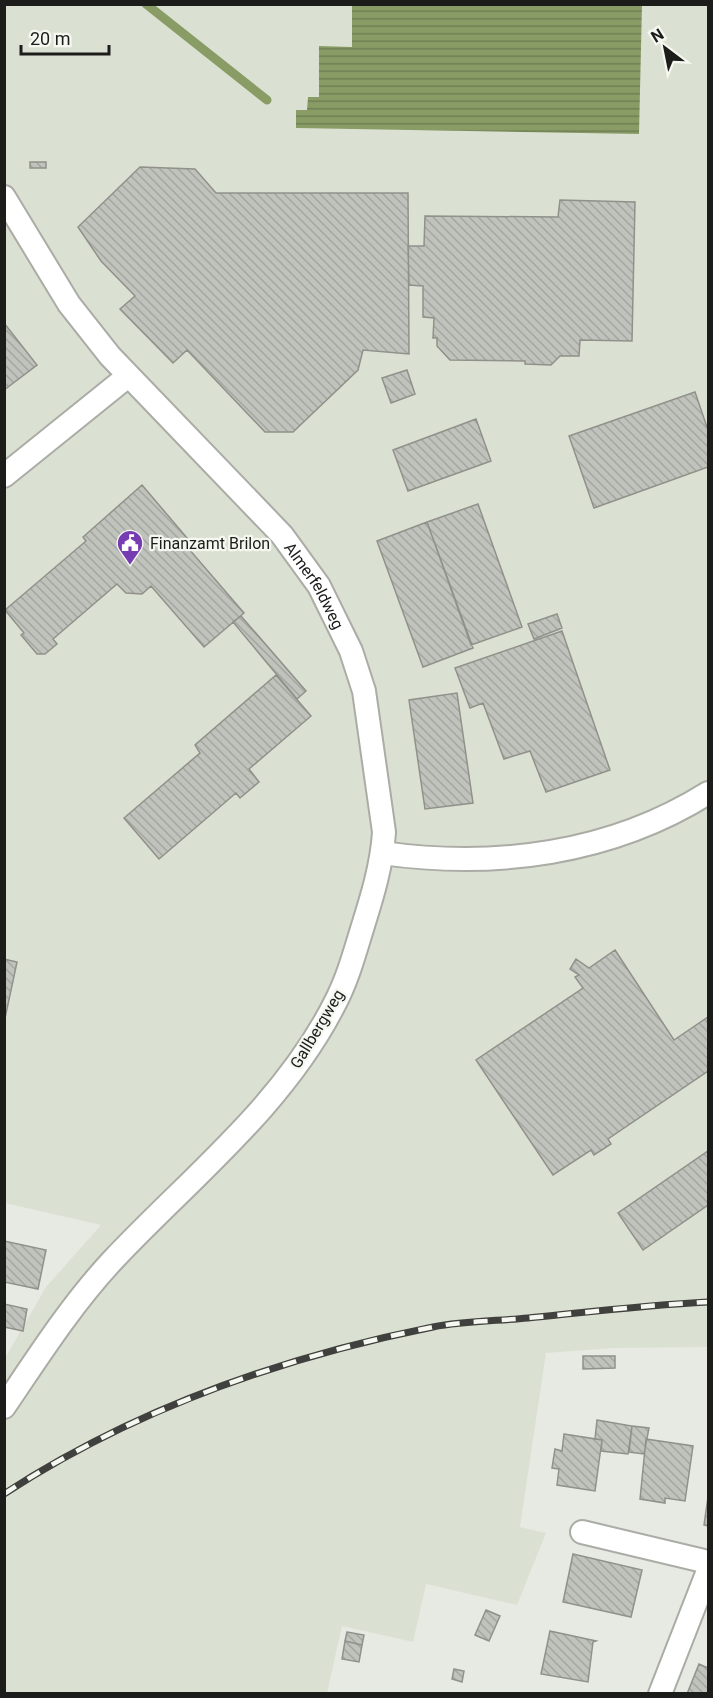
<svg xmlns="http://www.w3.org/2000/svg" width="713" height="1698" font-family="Roboto,sans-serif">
<defs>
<pattern id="water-rules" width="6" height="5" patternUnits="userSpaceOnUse" patternTransform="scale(1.5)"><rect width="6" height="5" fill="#899c66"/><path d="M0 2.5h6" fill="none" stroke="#6f7f53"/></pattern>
<pattern id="building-back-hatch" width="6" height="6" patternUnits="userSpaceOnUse" patternTransform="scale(1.5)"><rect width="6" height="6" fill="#c0c3bc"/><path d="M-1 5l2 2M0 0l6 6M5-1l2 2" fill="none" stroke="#a4a7a1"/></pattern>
</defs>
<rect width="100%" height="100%" fill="#e7eae3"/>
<path fill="#dbe1d2" d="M5,5H708V1347L614,1348L546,1353L520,1527L546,1533L517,1605L426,1584L413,1642L342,1626L327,1693H5V1358L46,1287L101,1225L5,1203Z"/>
<path fill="url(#water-rules)" d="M352,5H642L639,134L296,128V110H307L308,97H319V46L352,47Z"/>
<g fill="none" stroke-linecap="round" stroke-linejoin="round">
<path stroke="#899c66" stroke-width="9" d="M146,4L267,100"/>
</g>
<path fill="url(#building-back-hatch)" stroke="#8f918a" stroke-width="1.5" d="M30,162H46V168H30Z
M140,167L195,169L216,193H408L409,354L363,350L358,370L293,432H265L187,350L173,363L120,309L135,296L101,261L78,227Z
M560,200L635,202L632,341L580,340L579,356H560L551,365L525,364V361L450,360L437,346V338H433L434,318L423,317V286L409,285L408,246H424L425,216L558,217Z
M4,323L37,365L4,390Z
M407,370L415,394L391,403L382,378Z
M695,392L708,430V467L594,508L569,436Z
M476,419L491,461L408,491L393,450Z
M142,485L193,545L188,548L244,613L204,647L151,586L142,594L126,593L117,584L53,639L57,644L45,654H37L21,635L24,633L5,610L86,541L83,537Z
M478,504L522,627L471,645L427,522Z
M427,522L473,648L423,667L377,541Z
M557,614L562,628L534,639L528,624Z
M241,616L306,691L297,699L233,622Z
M562,631L610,770L546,792L530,751L504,759L483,703L470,708L455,668Z
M276,675L311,716L249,769L259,782L240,798L236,793L159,859L124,818L200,753L195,745Z
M457,693L473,803L425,809L409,700Z
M615,950L674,1040L708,1017V1071L608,1139L611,1144L594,1155L591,1150L553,1175L476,1060L583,988L575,977L579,975L570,969L576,959L589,968Z
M4,959L17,962L4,1023Z
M708,1151V1205L643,1250L618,1213Z
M4,1241L46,1250L38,1289L4,1282Z
M4,1304L27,1309L23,1331L4,1327Z
M583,1356H615V1368L583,1369Z
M597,1420L632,1426L628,1454L601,1451L602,1440L595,1439Z
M632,1426L649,1428L644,1454L629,1452Z
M564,1434L602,1440L595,1491L557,1485L559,1469L552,1468L555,1449L562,1451Z
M646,1439L693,1446L685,1501L665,1498V1503L640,1499Z
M708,1497V1526L704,1525Z
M573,1554L642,1570L631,1617L563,1602Z
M486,1610L500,1616L489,1641L475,1635Z
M550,1631L596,1641L593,1642L588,1682L541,1674Z
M347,1632L364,1635L362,1645L345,1641Z
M345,1641L362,1645L359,1662L342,1659Z
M699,1664L708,1668V1694H687Z
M454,1669L464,1671L462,1682L452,1679Z"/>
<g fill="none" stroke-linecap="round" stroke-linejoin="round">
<g stroke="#aaaca5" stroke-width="26">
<g id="street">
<path id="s1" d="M4,197L69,304L110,356L282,535L319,586L351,651L364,691L384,832C382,865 372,897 362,929C354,955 347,981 334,1005C282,1107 189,1179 112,1261C71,1305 38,1357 4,1407"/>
<path d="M4,476L128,376"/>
<path d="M382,853C495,869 611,854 708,793"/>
<path d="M582,1532L708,1562"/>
<path d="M660,1694L708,1571"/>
</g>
</g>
<use href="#street" stroke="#fff" stroke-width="22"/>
<g stroke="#40413e" stroke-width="7">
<path id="rail" d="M4,1494C133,1410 283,1357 433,1327C464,1321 497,1321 528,1318C588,1312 648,1305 708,1302"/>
</g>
<use href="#rail" stroke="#f5f8f0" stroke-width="4.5" stroke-dasharray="14" stroke-linecap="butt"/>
</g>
<defs>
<g id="civic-pin" transform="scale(1.35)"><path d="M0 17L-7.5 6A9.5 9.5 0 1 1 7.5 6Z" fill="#783cb2" stroke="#f5f8f0"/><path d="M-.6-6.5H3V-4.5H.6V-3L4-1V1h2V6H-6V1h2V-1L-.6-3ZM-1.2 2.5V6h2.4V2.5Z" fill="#fff"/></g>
</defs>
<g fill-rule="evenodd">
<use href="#civic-pin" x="130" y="543"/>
</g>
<g text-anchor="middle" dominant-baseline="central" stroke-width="4.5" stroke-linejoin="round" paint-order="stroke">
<g font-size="16" fill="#1c1d1b" stroke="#f5f8f0" text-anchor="start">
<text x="150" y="543">Finanzamt Brilon</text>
</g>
<g font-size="16" fill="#1c1d1b" stroke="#f5f8f0">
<text stroke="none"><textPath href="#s1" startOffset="500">Almerfeldweg</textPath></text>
<text transform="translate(317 1029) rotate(-59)">Gallbergweg</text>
</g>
</g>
<rect width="713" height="1698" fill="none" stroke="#1c1d1b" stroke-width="12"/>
<g transform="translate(665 48) rotate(328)" stroke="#f5f8f0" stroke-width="4.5" paint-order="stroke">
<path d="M0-4.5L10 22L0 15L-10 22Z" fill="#1c1d1b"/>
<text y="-9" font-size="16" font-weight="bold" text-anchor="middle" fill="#1c1d1b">N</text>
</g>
<path d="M21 45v9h88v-9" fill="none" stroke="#1c1d1b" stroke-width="3"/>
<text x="30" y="45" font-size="18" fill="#1c1d1b" stroke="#f5f8f0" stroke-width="4.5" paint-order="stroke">20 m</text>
</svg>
